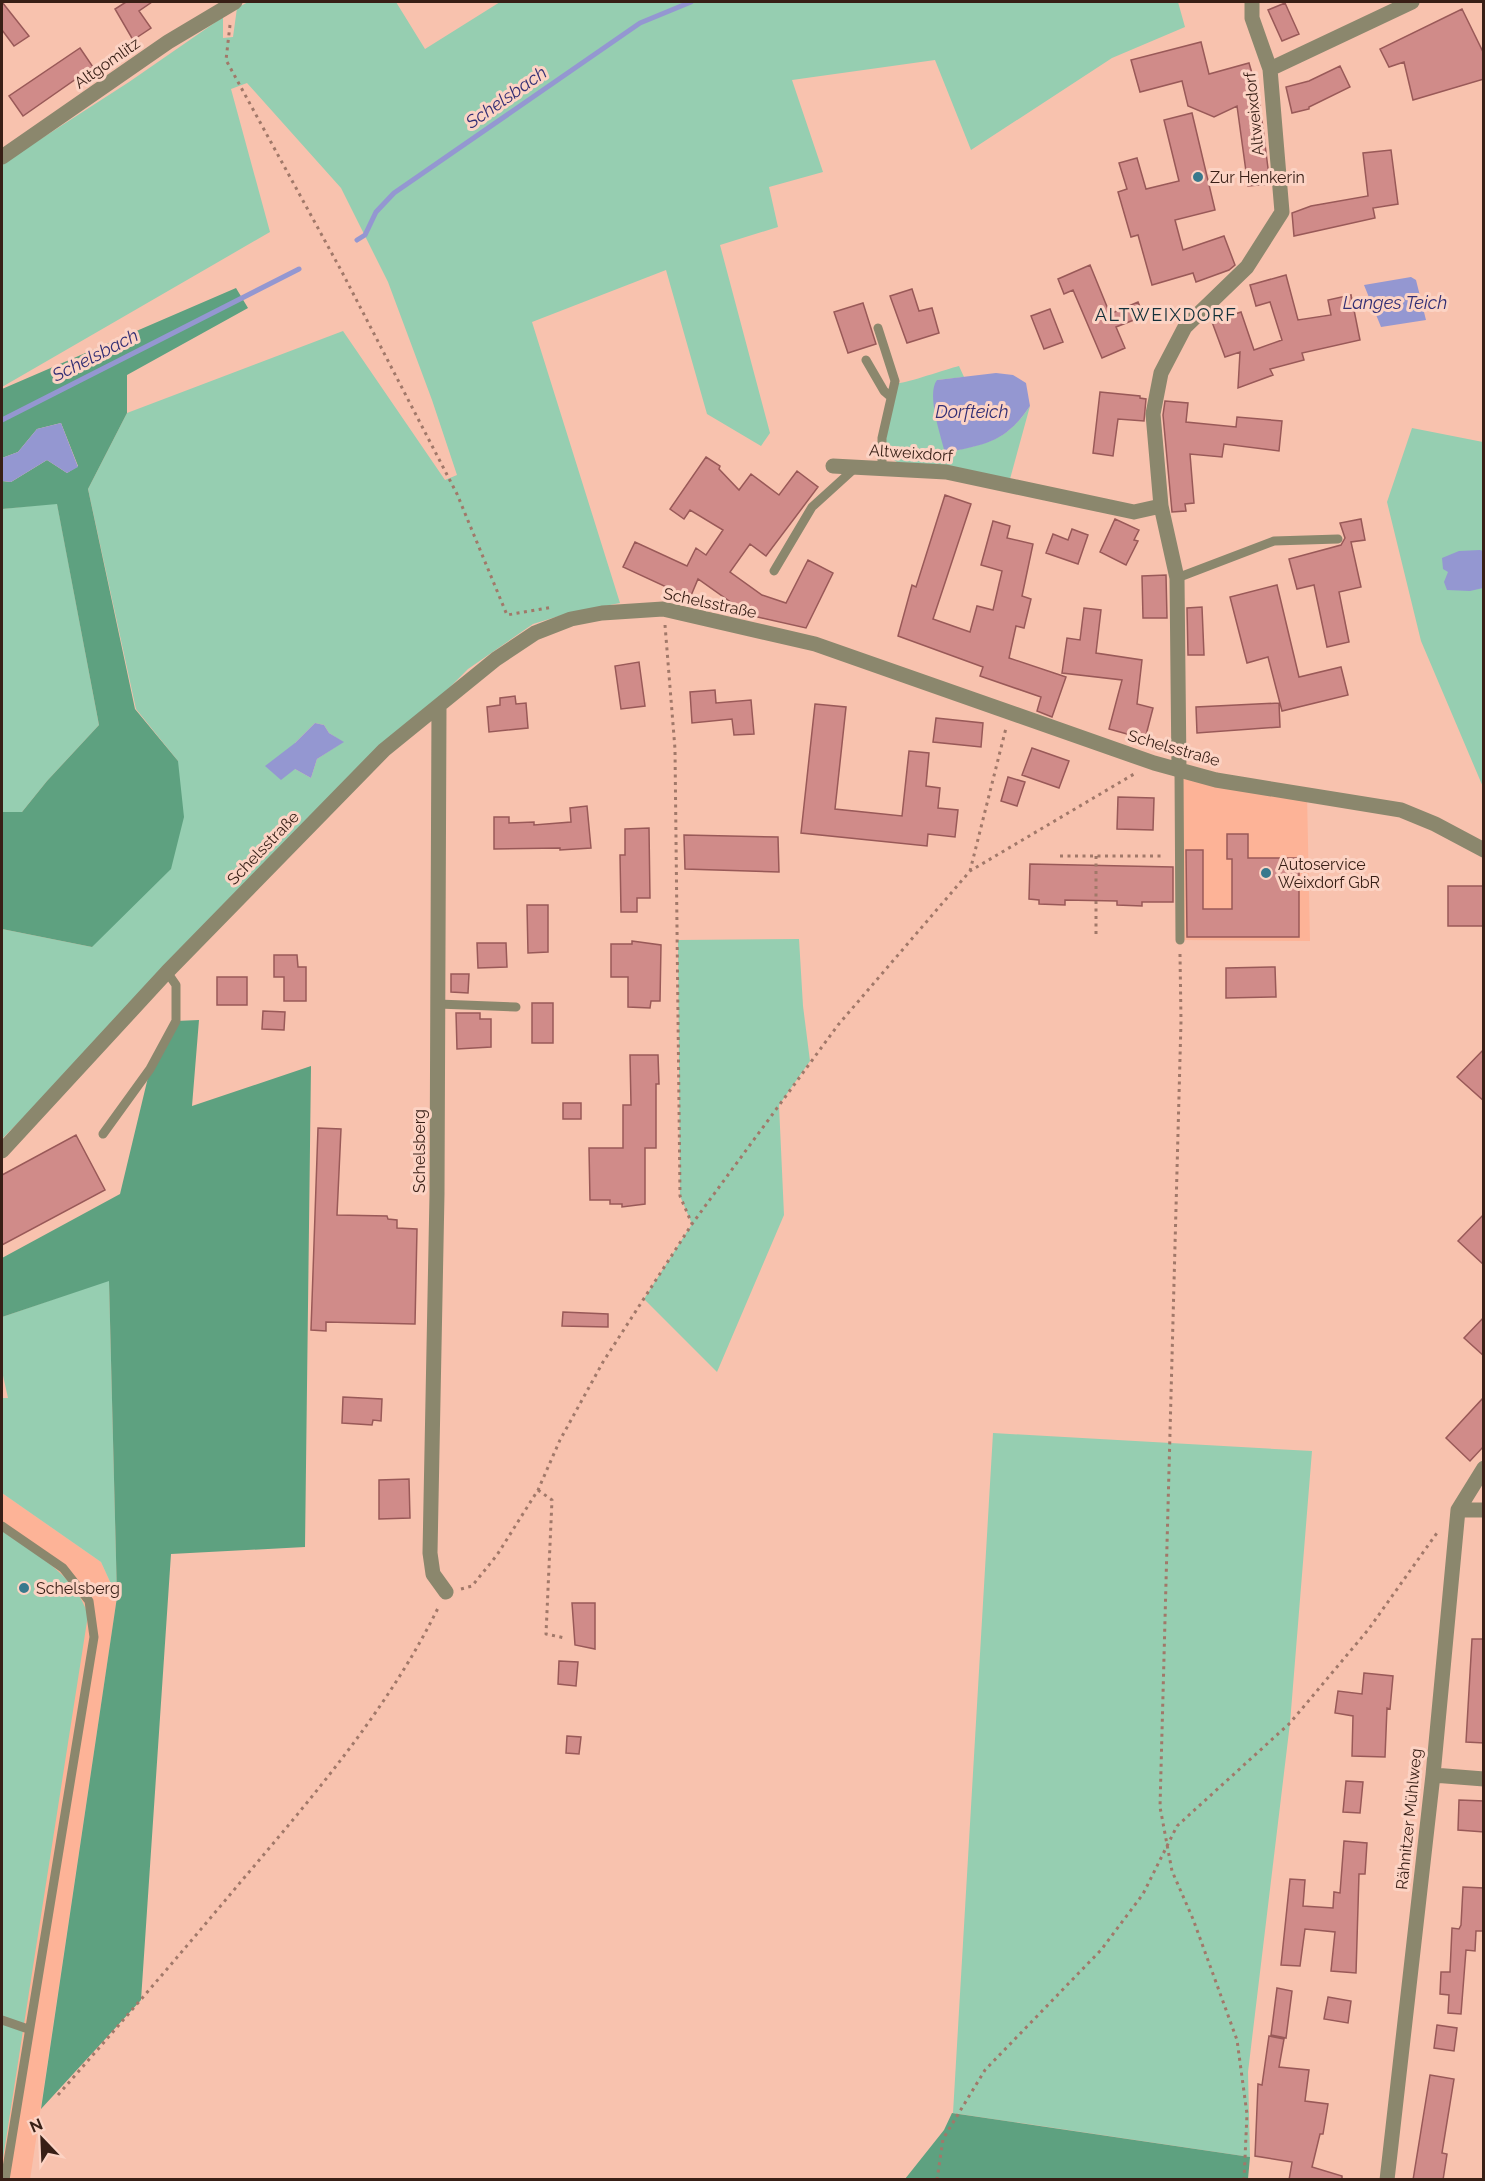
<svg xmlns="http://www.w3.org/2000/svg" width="1485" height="2181" font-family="Raleway,sans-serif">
<rect width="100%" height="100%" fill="#f8c2ae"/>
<path fill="#fdb397" d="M1178,769L1307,794L1310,941L1180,940Z
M2,1493L101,1562L117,1597L30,2180L2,2179Z"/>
<path fill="#96ceb1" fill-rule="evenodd" d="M248,2H396L425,49L500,2H1178L1185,27L1112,58L971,150L935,60L792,80L823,172L769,187L778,227L720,245L770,433L761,446L707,414L666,270L532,322L620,603L569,613L533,624L468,669L2,1139V929L92,947L178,761L136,709L88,489L127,413L343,331L445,480L457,475L432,400L388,282L341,188L247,83L231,89L270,232L2,387V164L129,82L223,17V38L233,37L237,8ZM315,723L324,725L329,733L343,742L317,759L311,778L295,769V743Z
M959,366L964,377L937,380L945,453C986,443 1005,443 1030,406L1010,479L897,462L886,455L884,449L897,383C905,384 946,369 959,366Z
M1412,428L1483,442V787L1421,641L1387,502Z
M57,503L99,725L47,781L22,812H2V509Z
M799,939L803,1006L810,1061L779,1105L784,1215L717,1372L644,1299L692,1224L680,1196L678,940Z
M109,1280L117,1597L101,1562L2,1493V1398H8L2,1371V1317Z
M993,1433L1312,1451L1290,1723L1248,2072L1250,2157L953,2113Z
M2,1531C35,1554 75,1574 88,1615L2,2165Z"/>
<path fill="#5ea180" d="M236,288L248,308L127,375V413L88,489L135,709L178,761L184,817L171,869L92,947L2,929V812H22L47,781L99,725L57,504L2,509V481L11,482L47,460L67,473L78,466L61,423L37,429L18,452L2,458V389Z
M199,1020L192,1106L311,1066L305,1547L171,1554L141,2000L41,2109L117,1597L109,1281L2,1317V1258L120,1194L150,1069L176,1021Z
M952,2113L1250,2157L1248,2179H905L944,2130Z"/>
<path fill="#9497d1" d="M1411,277L1416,280L1426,320L1381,327L1364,285Z
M996,373L1013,375L1026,383L1030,406C1005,443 986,444 945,453C941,436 926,394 937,380Z
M61,423L78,467L67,473L47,460L11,482L2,481V458L18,452L37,429Z
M1480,550L1483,551V588L1470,591L1447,590L1444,582L1448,572L1443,569L1442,558L1459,551Z
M315,723L324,725L329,733L344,742L317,759L311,778L295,769L281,780L265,766L295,743Z"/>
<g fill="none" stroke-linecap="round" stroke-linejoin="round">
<path stroke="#9497d1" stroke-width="5" d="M357,240L365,235L376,212L394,193L640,23L691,2
M2,420L299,269"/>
</g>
<path fill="#d08b89" stroke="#995958" stroke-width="1.5" d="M2,2L29,36L14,46L2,30Z
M126,2H152L139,11L151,28L133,40L115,9Z
M1285,3L1299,34L1282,41L1268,10Z
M1462,9L1484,54V79L1413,100L1404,62L1389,67L1380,49Z
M1201,42L1209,74L1249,63L1259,97L1270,184L1248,186L1237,106L1214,117L1188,106L1182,81L1140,92L1131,60Z
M80,48L93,67L23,116L9,96Z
M1340,66L1350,87L1309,107V109L1292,113L1286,87L1309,81Z
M1192,113L1215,210L1175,220L1183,250L1224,236L1235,265L1229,270L1196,282L1193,273L1152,285L1138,235L1131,237L1118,192L1127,189L1119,163L1137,158L1146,189L1179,181L1164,120Z
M1391,150L1398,204L1373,208L1375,218L1294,236L1292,213L1311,206L1368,196L1363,153Z
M1090,265L1110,314L1138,302L1144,316L1116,327L1125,348L1102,358L1073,290L1064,294L1058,279Z
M1286,275L1298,320L1331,315L1328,300L1351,295L1360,340L1302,353L1304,360L1270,369L1273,375L1238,388L1240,352L1225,357L1212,322L1241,312L1254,350L1282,340L1270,302L1256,306L1250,285Z
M912,289L919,311L932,308L939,333L907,343L890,296Z
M863,303L876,344L848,353L834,312Z
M1050,309L1063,342L1044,349L1031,316Z
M1100,392L1140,396V398L1146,399L1144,421L1118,419L1113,456L1093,453Z
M1165,401L1188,403L1186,422L1236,427L1237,417L1282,421L1279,451L1224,444L1222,457L1190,454L1194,503L1185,504L1186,511L1172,512L1163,415Z
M706,457L720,466L719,469L739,490L751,474L779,495L797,471L818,487L766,556L750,544L730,572L762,595L786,603L808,560L833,573L806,628L749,615L698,579L690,598L623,567L635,542L687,566L696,548L706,555L723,530L690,510L684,519L670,509Z
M945,495L971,504L933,619L970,632L977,606L993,610L1002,571L981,565L993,521L1010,526L1007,538L1033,544L1022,596L1031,599L1024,628L1016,626L1009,658L1066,677L1052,717L1037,711L1041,697L980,676L983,667L898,636L912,585L916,587Z
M1115,519L1139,530L1134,540L1138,541L1126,565L1100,552Z
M1361,519L1365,540L1351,542L1361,587L1339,592L1349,642L1327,647L1314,585L1297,589L1289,559L1341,545L1345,538L1340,523Z
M1072,529L1088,535L1078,564L1046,553L1053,534L1068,540Z
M1166,575L1167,618H1143L1142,576Z
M1277,585L1299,677L1341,667L1348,695L1282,711L1268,657L1247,663L1230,597Z
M1202,607L1204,655H1188L1187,608Z
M1084,608L1101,610L1096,653L1142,660L1137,704L1153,708L1145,739L1109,729L1122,680L1062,673L1067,638L1080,640Z
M639,662L645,706L621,709L615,666Z
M715,690L716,703L751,700L754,734L734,735L732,719L692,723L690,692Z
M515,696L516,704L526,703L528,728L489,732L487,707L500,705V698Z
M1279,703L1280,727L1197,733L1196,707Z
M815,704L846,707L835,809L902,816L909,751L929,753L926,786L940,788L938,808L958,810L955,837L928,834L927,846L801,833Z
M936,718L983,723L981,747L933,742Z
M1032,748L1069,761L1059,788L1022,775Z
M1008,777L1025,782L1017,806L1001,801Z
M1118,797L1154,798L1153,830L1117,829Z
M587,806L591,848L560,850V848L494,849V817H509V823L534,822V825L571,822L570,808Z
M649,828L650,898H637V912H621L620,855H625V829Z
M1227,834H1248V858H1299V937H1187L1186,850H1203V909H1232V859H1227Z
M684,835L778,837L779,872L685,869Z
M1030,864L1173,867V902H1142V906L1117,905V901L1065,900V905L1039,904V900L1029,899Z
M1448,886H1484V926H1448Z
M527,905H548V952L528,953Z
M632,941L661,945L660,1001H651L650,1008L628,1007V977H611V944H632Z
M477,943H506L507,967L478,968Z
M274,955H297L298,967H306V1001H284V977H274Z
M1275,967L1276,997L1226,998V968Z
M451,974H469L468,993L451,992Z
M217,977H247V1005H217Z
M532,1003H553V1043H532Z
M263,1011L285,1012L284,1030L262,1029Z
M456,1013H480V1019H491V1047L457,1049Z
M1484,1049V1101L1457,1077Z
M630,1055H658L659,1084H656V1148H645V1204L622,1207V1204H610V1200H590L589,1148H623V1105H631Z
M563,1103H581V1119H563Z
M318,1128L341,1129L337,1215L387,1216L388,1219L397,1220V1228L417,1229L415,1324L326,1322V1331L311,1330Z
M76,1135L105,1190L2,1245V1175Z
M1484,1214V1265L1458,1241Z
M563,1312L608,1314V1327L562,1326Z
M1484,1317V1356L1464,1338Z
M343,1397L382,1399L381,1421L373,1420L372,1425L342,1423Z
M1484,1397V1446L1470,1461L1446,1438Z
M409,1479L410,1518L379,1519V1480Z
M572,1603H595V1649L575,1645Z
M1472,1639H1484V1743L1466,1742Z
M559,1661L578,1662L576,1686L558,1684Z
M1364,1673L1393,1676L1390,1709L1387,1708L1385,1757L1352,1756L1353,1716L1335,1713L1338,1691L1362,1694Z
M567,1736L581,1737L579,1754L566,1753Z
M1346,1781L1363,1782L1360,1813L1343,1812Z
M1459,1800L1484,1801V1832L1458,1830Z
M1344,1841L1367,1843L1365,1874H1359L1356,1973L1331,1971L1335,1932L1305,1929L1300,1966L1281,1965L1290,1879L1305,1880L1303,1906L1333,1908L1334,1892L1340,1893Z
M1463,1887L1484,1888V1931H1476L1475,1951L1466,1950L1461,2014L1448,2013L1449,1995L1440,1994L1441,1972H1450L1452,1928L1459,1929L1461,1925Z
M1277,1988L1292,1991L1286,2038L1271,2035Z
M1328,1997L1351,2001L1348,2023L1324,2019Z
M1437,2025L1457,2028L1454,2051L1434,2048Z
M1269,2036L1284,2039L1279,2067L1309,2070L1305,2101L1328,2104L1323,2134H1320L1312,2167L1342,2176V2180H1289L1292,2162L1255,2156L1258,2084L1262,2085Z
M1430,2075L1454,2079L1442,2153L1447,2154L1443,2180H1413Z"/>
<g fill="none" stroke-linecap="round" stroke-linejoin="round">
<path stroke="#a17869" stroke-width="3" stroke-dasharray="3 4.5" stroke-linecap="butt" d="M230,25L226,60L342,272L457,494L507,615L553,607
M665,625L675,749L680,1196L692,1224
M1060,856H1165
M1096,856V938
M970,871L1006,728
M1180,954L1181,1021L1160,1807L1172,1871L1193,1919L1237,2040L1247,2114L1244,2180
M538,1490L552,1500L546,1634L565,1638
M461,1589L472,1586L497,1555L538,1490L560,1440L603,1362L692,1224L838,1025L970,871L1134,774
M58,2095C121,2023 183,1951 244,1878C316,1793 390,1706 439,1606
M937,2180L943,2139L985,2070L1101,1950L1143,1894L1177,1826L1290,1723L1368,1630L1439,1530"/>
<path stroke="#8b876d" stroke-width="9" d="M878,328L895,381L882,438V469
M866,360L884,391L891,397
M774,571L812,507L855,468
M1177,578L1274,541L1338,539
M1179,770L1180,940
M438,1004L516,1007
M103,1134L150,1069L176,1021V985L167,972
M2,1526L63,1568L89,1601L94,1637L5,2180
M2,2020L28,2029"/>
<path stroke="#8b876d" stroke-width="15" d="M1270,69L1412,2
M2,157L168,42L235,2
M833,466L946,472L1134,512L1161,506
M439,706L437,1194L430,1553L433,1574L446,1592
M1179,770L1177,578L1161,506L1153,414L1161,373L1185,327L1247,267L1282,212L1270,69L1252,18V2
M2,1151L167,972L384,750L496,659L535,633L571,619L602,613L663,609L815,644L1154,763L1216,780L1401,810L1435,824L1484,850
M1458,1510H1484
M1433,1775L1484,1779
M1387,2180L1433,1775L1458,1510L1484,1468"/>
</g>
<g fill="#39798d" stroke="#fcd3c4" stroke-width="2">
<circle cx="1198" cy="177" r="6"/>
<circle cx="1266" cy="873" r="6"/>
<circle cx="24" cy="1588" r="6"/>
</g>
<g text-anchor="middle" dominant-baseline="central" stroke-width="6" stroke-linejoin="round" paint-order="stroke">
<g font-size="16" fill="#381f16" stroke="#fcd3c4">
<text transform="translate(107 63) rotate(-35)">Altgomlitz</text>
<text transform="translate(1254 114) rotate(-96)">Altweixdorf</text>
<text transform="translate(911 453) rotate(4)">Altweixdorf</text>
<text transform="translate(710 603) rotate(12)">Schelsstraße</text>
<text transform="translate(1174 748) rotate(16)">Schelsstraße</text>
<text transform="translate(263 848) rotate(-46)">Schelsstraße</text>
<text transform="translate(419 1151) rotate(-90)">Schelsberg</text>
<text transform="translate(1409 1819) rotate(-84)">Rähnitzer Mühlweg</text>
</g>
<g font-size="16" fill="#381f16" stroke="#fcd3c4" text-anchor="start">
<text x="1210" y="177">Zur Henkerin</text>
<text x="1278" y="864">Autoservice<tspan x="1278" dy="18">Weixdorf GbR</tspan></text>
<text x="36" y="1588">Schelsberg</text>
</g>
<g font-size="18" font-style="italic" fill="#332f74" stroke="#fcd3c4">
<text transform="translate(506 97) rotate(-35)">Schelsbach</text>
<text x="1395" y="302">Langes Teich</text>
<text transform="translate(95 355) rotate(-27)">Schelsbach</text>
<text x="972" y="411">Dorfteich</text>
</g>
<g font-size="18" letter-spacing="1.5" fill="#12303a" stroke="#fcd3c4">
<text x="1166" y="314">ALTWEIXDORF</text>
</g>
</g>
<rect width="1485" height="2181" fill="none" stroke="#381f16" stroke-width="6"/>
<g transform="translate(42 2139) rotate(337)" stroke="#fcd3c4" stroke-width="4.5" paint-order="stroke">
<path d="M0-4.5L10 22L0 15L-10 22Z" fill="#381f16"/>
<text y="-9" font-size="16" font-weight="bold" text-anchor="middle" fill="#381f16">N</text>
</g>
</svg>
